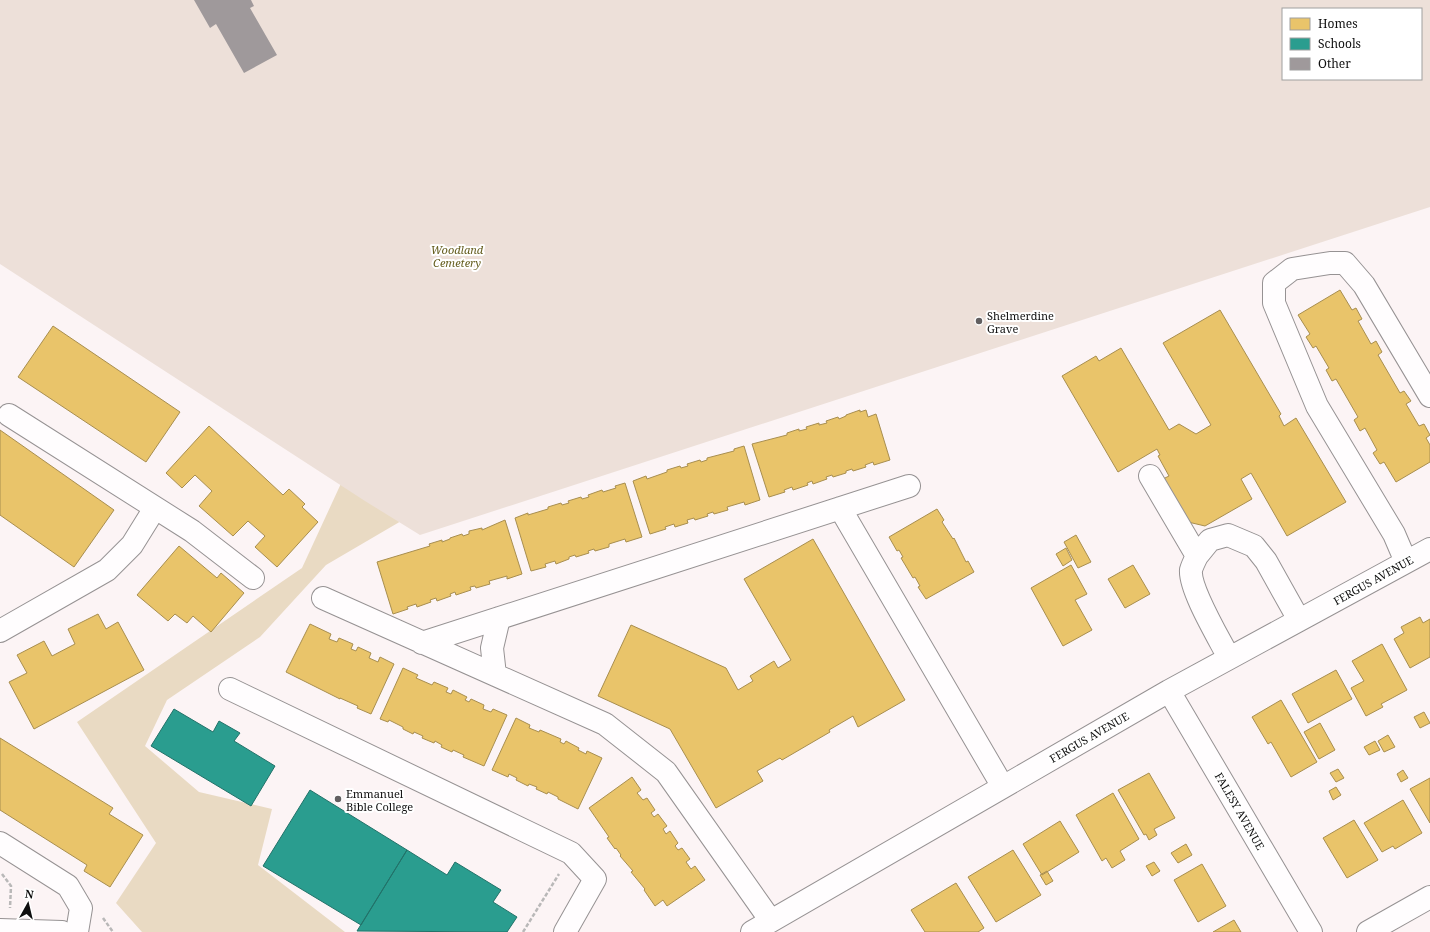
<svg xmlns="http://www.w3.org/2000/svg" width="1430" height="932" font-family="'Noto Serif',serif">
<rect width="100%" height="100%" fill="#fcf4f5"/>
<path fill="#e9dac3" d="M0,0L408,517L326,565L260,637L167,700L145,746L199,792L272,809L258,865L345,932H142L116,903L156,843L77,722L302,568L344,477Z"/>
<path fill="#ede0d9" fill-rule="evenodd" d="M0,0H1430V207L420,535L365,501L0,264ZM1283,9H1421V79H1283Z"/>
<path fill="#e9c46a" stroke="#a88e4f" d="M1340,290L1352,310L1356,308L1362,319L1358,321L1371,344L1376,341L1382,352L1378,355L1400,393L1404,391L1411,401L1406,404L1419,426L1424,424L1430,435L1426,438L1430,445V462L1396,482L1384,462L1380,464L1373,453L1377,450L1365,428L1360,431L1354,420L1358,417L1336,379L1332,381L1326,370L1329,368L1316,346L1313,348L1306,337L1310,334L1298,315Z
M1220,310L1281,414L1279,416L1284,426L1296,418L1346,502L1287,536L1251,473L1241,479L1252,499L1205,526L1188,522L1163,479L1169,476L1158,456L1160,455L1157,449L1118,472L1062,376L1096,356L1099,361L1121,348L1169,430L1179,424L1196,434L1211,425L1163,343Z
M53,326L180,412L146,462L18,377Z
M860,410V412L866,410L868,417L876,414L890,460L874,465L873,462L865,465L866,467L853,471L852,469L846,471V473L833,477L832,475L826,477L827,479L813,484L812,481L807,483L808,485L793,490L792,487L784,490L785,492L769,497L752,444L787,435V433L799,429V431L807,429L806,427L819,423V425L827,423L826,421L838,417L839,419L846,416V415Z
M209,426L283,495L289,489L305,504L302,507L318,522L277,567L255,547L265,536L248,521L233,536L199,506L212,491L195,475L182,488L166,473Z
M0,430L114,510L74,567L0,515Z
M744,446L760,500L745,505L744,502L727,507L728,510L714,514L713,512L707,514L708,516L695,520L694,518L687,520L688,523L675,527L674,524L665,527L666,529L650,534L633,481L646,476L647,479L667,472V470L680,466L681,468L688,466L687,464L700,460L701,462L707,460V458L734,451V449Z
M625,483L642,537L626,542L625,539L609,544V547L595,551L594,549L588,551L589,553L576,557L575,555L569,557V559L556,564L555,561L545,564L546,567L531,571L515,518L528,513V515L548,509V507L561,503L562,505L569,503L568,501L581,497L582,499L589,497L588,495L602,490L603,492L616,488L615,486Z
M937,509L944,520L942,522L953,539L954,538L966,562L968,561L974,572L926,599L918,587L920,586L915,577L913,578L901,558L903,557L899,550L897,551L889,537Z
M505,520L522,574L507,579V576L489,581L490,584L476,588L475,586L470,587L471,590L456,595L455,592L450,594L451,596L437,601L436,598L430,600L431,602L417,607L416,604L407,607L408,609L393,614L377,562L430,546L429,544L442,540V542L450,539V538L462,534L463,536L469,534V531L482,528V530Z
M1076,535L1091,562L1078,568L1064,542Z
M813,539L905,700L858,727L853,716L829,730L830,732L782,760L780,758L757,771L763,781L716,808L670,729L598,696L631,625L726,668L738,690L753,681L750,676L774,661L778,668L791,660L744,579Z
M179,546L217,578L221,573L244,593L211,632L193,616L187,623L175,614L168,621L137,595Z
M1066,548L1072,560L1063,566L1056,554Z
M1071,565L1087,594L1075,600L1092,630L1063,646L1031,588Z
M1133,565L1150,594L1125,608L1108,579Z
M98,614L106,629L118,622L144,670L34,729L9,682L27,673L17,655L44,641L52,656L75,644L68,629Z
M1420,617L1423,623L1430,619V657L1410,668L1394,639L1404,633L1401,627Z
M310,624L331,634L329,639L337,642L339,638L353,644L351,649L356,651L358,647L371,653L369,658L378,662L380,657L394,664L371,714L357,708L358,706L340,698V699L286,672Z
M1382,644L1407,690L1381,704L1383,707L1366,716L1351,688L1364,681L1352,661Z
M403,668L418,675L416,678L432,685L434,682L448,688L446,692L451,694L453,690L467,697L465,700L469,702L471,699L484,705L483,709L491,712L493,709L507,715L484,766L463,757L464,755L453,750L452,752L441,747L442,745L435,741L434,743L422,738L423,736L414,732L413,734L403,729V727L389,720L388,722L380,719Z
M1336,670L1352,699L1308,723L1292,694Z
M1281,700L1317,762L1291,777L1271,742L1268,744L1252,717Z
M1424,712L1430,723L1420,728L1414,717Z
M516,718L530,725L529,728L539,732L540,730L561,739L560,742L564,744L566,741L579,748L578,750L586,754L587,751L602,758L578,809L558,799V797L548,792L547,794L536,789L537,787L529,784L528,786L516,780L517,778L509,774L508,777L492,770Z
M1320,723L1335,750L1319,759L1304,732Z
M1388,735L1395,747L1384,752L1378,741Z
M0,738L113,808L109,814L143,835L110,887L84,871L87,865L0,810Z
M1375,741L1380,750L1369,755L1364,747Z
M1338,769L1344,778L1336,782L1330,773Z
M1403,770L1408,778L1401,782L1397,774Z
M1149,773L1175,818L1154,829L1157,835L1149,840L1146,834L1144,835L1118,790Z
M632,777L641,790L637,793L643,800L647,798L655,810L651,813L654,817L658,814L667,826L663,829L666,834L670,831L678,843L675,846L678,850L682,848L690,859L686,862L691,869L695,866L705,880L667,906L663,900L655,906L644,890L645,889L631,872L633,871L620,856L621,855L616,848L615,849L607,838L609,837L589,808Z
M1430,778V823L1410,789Z
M1336,787L1341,795L1333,800L1329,791Z
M1113,793L1139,839L1120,851L1125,860L1112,868L1106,858L1102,861L1076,815Z
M1403,800L1422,833L1395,849L1393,846L1382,852L1364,823Z
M1354,820L1378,860L1347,878L1323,838Z
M1060,821L1079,852L1042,875L1023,844Z
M1186,844L1192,855L1178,863L1171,853Z
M1013,850L1041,895L996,922L968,877Z
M1154,862L1160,871L1152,876L1146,866Z
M1202,864L1226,906L1198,922L1174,880Z
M1047,871L1053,881L1046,885L1040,875Z
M956,883L984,928L978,932H925L911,910Z
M1234,920L1241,932H1213Z"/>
<path fill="#2a9d8f" stroke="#227269" d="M174,709L213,732L219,721L240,733L234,741L275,766L251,806L151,746Z
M310,790L407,850L361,925L263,866Z
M407,850L447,875L455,862L501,890L493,902L517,917L507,932L357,931Z"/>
<path fill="#9f999b" d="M194,0H251L254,6L250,8L277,55L244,73L216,24L210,28Z"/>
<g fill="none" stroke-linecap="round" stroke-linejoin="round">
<g stroke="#969293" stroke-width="24">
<path id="minor" d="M9,415L192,531L253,578
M1150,476L1197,556L1210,540L1228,535L1254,546L1266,561L1299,620
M840,508L1003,787
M1197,556C1195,560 1192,566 1191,570C1189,589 1220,640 1229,658
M1406,562L1394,534L1317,406L1274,303V283L1292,269L1330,263H1345L1364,285L1430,396
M323,598L605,724L666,772L771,921
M0,631L107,570L132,545L155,508
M422,643L909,486
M495,675L492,648L499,618
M230,689L571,853L595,879L565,932
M1169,691L1311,932
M0,843L68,886L81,908L77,932
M0,930L62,932
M752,932L1169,691L1430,549
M1368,932L1430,897"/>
</g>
<path stroke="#b9b8b8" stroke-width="2.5" stroke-dasharray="4 2" stroke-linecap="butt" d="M2,874L11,886L10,908
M103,918L113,932
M523,932L559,874"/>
<use href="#minor" stroke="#fffdfe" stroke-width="22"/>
</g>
<g fill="#625f60" stroke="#fff" stroke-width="1.5">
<circle cx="979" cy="321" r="4"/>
<circle cx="338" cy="799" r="4"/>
</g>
<g text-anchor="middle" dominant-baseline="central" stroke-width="4" stroke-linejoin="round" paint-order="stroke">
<g font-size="11" font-style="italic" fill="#665f20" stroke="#fff">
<text x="457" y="249">Woodland<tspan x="457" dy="13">Cemetery</tspan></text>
</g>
<g font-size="11" fill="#0f0f0f" stroke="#fff" text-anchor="start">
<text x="987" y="315">Shelmerdine<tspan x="987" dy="13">Grave</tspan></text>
<text x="346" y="793">Emmanuel<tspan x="346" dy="13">Bible College</tspan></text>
</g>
<g font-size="11" fill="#0f0f0f" stroke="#fff">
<text transform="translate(1373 580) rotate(-29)">FERGUS AVENUE</text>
<text transform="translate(1089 737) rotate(-30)">FERGUS AVENUE</text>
<text transform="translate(1240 811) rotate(60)">FALESY AVENUE</text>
</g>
</g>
<rect x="1282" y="8" width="140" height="72" fill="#ffffff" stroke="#9f9f9f"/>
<rect x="1290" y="18" width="20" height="12" fill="#e9c46a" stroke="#9f9f9f"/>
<text x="1318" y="28" font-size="12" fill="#0f0f0f">Homes</text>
<rect x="1290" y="38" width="20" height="12" fill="#2a9d8f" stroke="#9f9f9f"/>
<text x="1318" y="48" font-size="12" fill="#0f0f0f">Schools</text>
<rect x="1290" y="58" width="20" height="12" fill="#9f999b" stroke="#9f9f9f"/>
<text x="1318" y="68" font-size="12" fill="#0f0f0f">Other</text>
<g transform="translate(28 904) rotate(8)" stroke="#ffffff" stroke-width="3" paint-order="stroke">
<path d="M0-3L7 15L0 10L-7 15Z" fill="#0f0f0f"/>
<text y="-6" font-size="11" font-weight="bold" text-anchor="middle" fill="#0f0f0f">N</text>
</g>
</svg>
